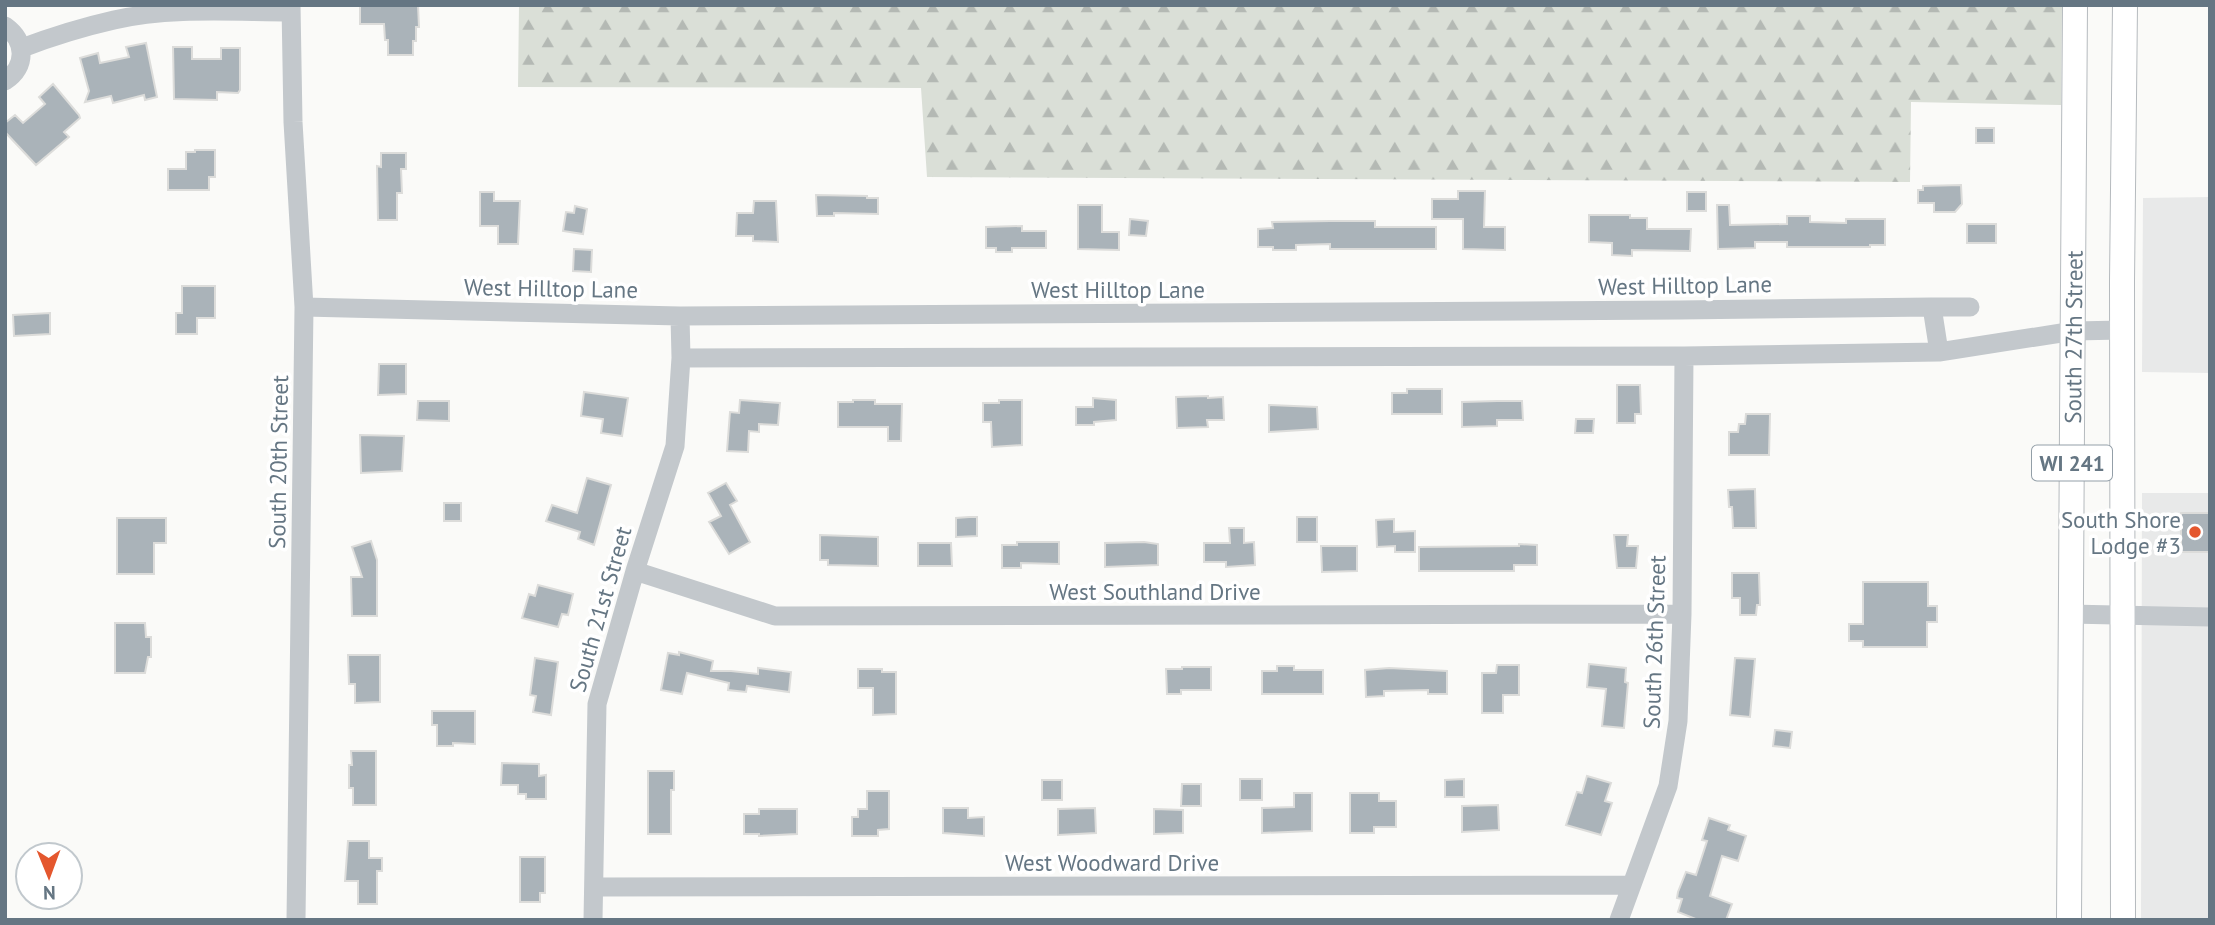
<svg xmlns="http://www.w3.org/2000/svg" width="2215" height="925" font-family="'PT Sans',sans-serif">
<defs>
<pattern id="forest-firs" width="22" height="20" patternUnits="userSpaceOnUse" patternTransform="scale(1.75)"><rect width="22" height="20" fill="#dadfd7"/><path d="M5 1l3.5 6h-7zM16 11l3.5 6h-7z" fill="#b4b9b4"/></pattern>
</defs>
<rect width="100%" height="100%" fill="#fafaf8"/>
<path fill="#e8e9e9" d="M2210,197V373L2142,372L2143,198Z
M2142,493H2210V920H2141Z"/>
<path fill="url(#forest-firs)" d="M519,5H2062L2061,105L1911,102L1910,182L927,177L921,88L518,87Z"/>
<path fill="#aab3b9" stroke="#dcdcda" stroke-width="2" d="M360,5H418L419,27H416V41H413V55H388V40H385L384,24H360Z
M146,43L157,97L145,100L144,95L113,103L111,96L85,102L89,91L80,58L98,53L100,63L129,57L126,47Z
M173,47H192V59H221V48H240V90L238,93L217,92V100L174,99Z
M53,84L79,115L80,118L64,132L69,137L36,165L5,132V123L15,115L23,123L45,104L39,97Z
M1976,128H1994V143H1976Z
M195,150H215V177H209V190H168V169H186V152H195Z
M381,153H406V169H401L402,193H397V220H378L377,166L381,167Z
M1961,185L1962,204L1955,212H1934V203H1918V190H1923V186Z
M1458,191H1485L1484,227H1505V250L1463,249V219H1432V199H1458Z
M480,192H494V201H520L518,244H498V226H480Z
M1687,192H1706V211H1687Z
M816,195L867,196V198H878V214L834,213V216H817Z
M754,201H776L778,242L753,241V236H736L737,213H753Z
M1078,205H1102V232H1119V250L1078,249Z
M1717,205H1729L1730,225L1787,224V216H1810V222L1846,223V219H1885V245H1870V247H1787V242H1755V248L1718,249Z
M575,206L587,209L583,234L563,231L566,212L574,213Z
M1589,215H1630V218H1647V229H1691L1690,251L1632,250V256L1612,255V243L1589,242Z
M1130,219L1148,221L1146,236L1129,235Z
M1330,221H1375V227H1436V249H1330V244L1296,245V250H1273V247H1258V229L1273,228L1272,222Z
M1967,224H1996V243H1967Z
M1022,226V231H1046V248H1012V252H996V248H986V227Z
M574,249L592,250L591,272L573,271Z
M182,286H215V318H197V334H176V313H182Z
M50,313V334L14,336L13,315Z
M379,364H406V394L378,395Z
M1617,385H1640L1641,414H1635V423H1617Z
M1407,389H1442V414H1392V393H1407Z
M584,392L628,398L622,436L601,433L603,419L581,416Z
M1208,396V398L1223,397L1224,420H1207L1208,427L1177,428L1176,397Z
M1093,398L1116,400V420L1094,422V425H1076V407H1093Z
M740,400L780,403L778,425L759,424V432L749,431L748,452L727,451L730,412L739,413Z
M853,400H875V404H902L901,441H888V427H838V402H853Z
M999,400H1022V445L992,447L991,422H983V403H999Z
M418,401H449V421L417,420Z
M1497,401H1522L1523,420H1497V426L1462,427V402Z
M1269,405L1317,407L1318,429L1269,432Z
M1746,414H1770L1769,455H1729V432H1738L1739,424H1745Z
M1576,419H1594L1593,433H1575Z
M360,435L404,436L402,471L361,473Z
M587,478L611,485L594,545L578,539L580,532L546,521L552,505L577,513Z
M726,483L737,501L730,505L750,542L729,554L709,522L721,516L708,493Z
M1755,489L1756,528H1733L1732,507H1729L1728,490Z
M444,503H461V521H444Z
M2181,513H2210V552H2181Z
M969,517H977V536L956,537V518Z
M1297,517H1317V542H1297Z
M117,518H166V543H154V574H117Z
M1394,519V532L1415,531V552H1395V546L1377,547L1376,520Z
M1229,528H1244V543L1254,542L1255,565L1226,567V562H1204V543H1230Z
M820,535L878,537V566L828,565V560H820Z
M1614,535H1628L1627,546H1638L1636,568H1617Z
M371,541L377,560V616H352L351,577H362L352,547Z
M1017,542H1059V564L1021,563V568H1002V545H1017Z
M1144,542L1158,544V565L1105,567V543Z
M918,543H951L952,566H918Z
M1519,544L1537,545V565H1514V571H1419V547L1519,546Z
M1321,546H1357V571L1322,572Z
M1732,573H1759L1760,605H1757L1756,615H1740V598H1732Z
M1863,582H1928V606H1937V622H1927V647H1863V641H1849V624H1863Z
M538,585L573,594L568,615L562,614L558,627L522,618L529,594L535,596Z
M115,623H145L146,637H151V657H148L145,673H115Z
M679,652L713,661L711,671H731L758,674V668L791,672L789,692L747,686L746,692L728,690L729,683L687,673L682,694L661,690L668,653L679,655Z
M348,655H380V702L355,703V684H349Z
M535,658L558,662L551,715L533,712L536,696L530,695Z
M1735,658L1755,659L1750,717L1730,715Z
M1589,664L1626,668L1625,682L1628,683L1624,728L1602,726L1606,689L1587,687Z
M1497,665H1519V695H1503V713H1482V673H1496Z
M1277,666H1294V670H1323V694H1262V671H1277Z
M1182,667H1211V690H1181V694H1167L1166,669H1182Z
M1389,668L1447,671V694H1428V690L1384,691V696L1366,697L1365,670Z
M858,669H882V672H896V714L873,715V688H858Z
M432,711H475V744L453,743V746H437V725H432Z
M1775,730L1792,732L1790,748L1773,746Z
M351,751H376V805H353V788H349V765H352Z
M502,763L539,764V776L546,775V799H526V794H518V785H501Z
M648,771H674V790H671V834H648Z
M1587,776L1611,783L1605,801L1612,803L1601,835L1566,825L1577,792L1582,793Z
M1240,779H1262V800H1240Z
M1464,779V797H1445V780Z
M1042,780H1062V800H1042Z
M1182,784H1201V806H1181Z
M867,791H889V829L878,830V836H852V817H858V809H867Z
M1294,793H1312V831L1262,833V808L1294,807Z
M1350,793H1379V801H1396V827H1374V833H1350Z
M1498,805L1499,830L1462,832V806Z
M943,808H968V818L984,817V836L943,833Z
M1095,808L1096,833L1058,835V809Z
M759,809H797V834L759,836V834H744V814H759Z
M1154,809L1183,810V833L1154,834Z
M1709,818L1730,825L1728,830L1746,836L1738,861L1722,856L1710,896L1732,904L1726,920H1698L1678,912L1682,899L1677,898L1678,892L1686,872L1696,875L1707,841L1702,840Z
M348,841H369V858H382V871H377V904H358V881H345Z
M520,857H545V893H540V902H520Z"/>
<g fill="none" stroke-linecap="round" stroke-linejoin="round">
<g stroke="#b5babe" stroke-width="26">
<g id="major">
<path id="s1" d="M2069,920C2069,615 2074,310 2075,5"/>
<path d="M2123,920L2122,282L2125,5"/>
</g>
</g>
<path stroke="#c3c8cc" stroke-width="19" d="M291,5L293,122L304,307L296,920
M5,26C26,41 27,66 5,81
M22,48C51,37 83,27 114,20C171,7 233,12 291,12
M304,307L680,316L1679,310L1932,307L1939,352
M1932,307H1970
M681,358L1684,356L1939,352L2074,331L2122,330
M635,571L775,616L1682,614
M2069,614L2210,617
M594,887L1631,885
M593,920L597,704L635,571L675,446L681,358L680,316
M1619,920L1668,786L1678,721L1682,614L1684,356"/>
<use href="#major" stroke="#fff" stroke-width="24"/>
</g>
<circle fill="#e4572e" stroke="#fff" stroke-width="2.5" cx="2195" cy="532" r="7"/>
<g text-anchor="middle" dominant-baseline="central" stroke-width="7" stroke-linejoin="round" paint-order="stroke">
<rect fill="#fff" stroke="#939fa8" stroke-width="2" x="2032" y="445.5" width="80" height="35" rx="5"/>
<g font-size="21" font-weight="bold" fill="#657683">
<text x="2072" y="463">WI 241</text>
</g>
<g font-size="23" fill="#657683" stroke="#fff">
<text transform="translate(1685 285) rotate(-1)">West Hilltop Lane</text>
<text transform="translate(551 288) rotate(1)">West Hilltop Lane</text>
<text x="1118" y="289">West Hilltop Lane</text>
<text stroke="none"><textPath href="#s1" startOffset="583">South 27th Street</textPath></text>
<text transform="translate(278 462) rotate(-89)">South 20th Street</text>
<text x="1155" y="591">West Southland Drive</text>
<text transform="translate(600 609) rotate(-74)">South 21st Street</text>
<text transform="translate(1654 642) rotate(-88)">South 26th Street</text>
<text x="1112" y="862">West Woodward Drive</text>
</g>
<g font-size="23" fill="#657683" stroke="#fff" text-anchor="end">
<text x="2181" y="519">South Shore<tspan x="2181" dy="26">Lodge #3</tspan></text>
</g>
</g>
<rect width="2215" height="925" fill="none" stroke="#657683" stroke-width="14"/>
<g transform="translate(49 876) rotate(179)"><circle r="33" fill="#ffffff" stroke="#c1c8cd" stroke-width="2"/>
<path d="M0-5L12 26L0 18L-12 26Z" fill="#e4572e"/>
<text y="-10" font-size="19" font-weight="bold" text-anchor="middle" fill="#657683">N</text>
</g>
</svg>
